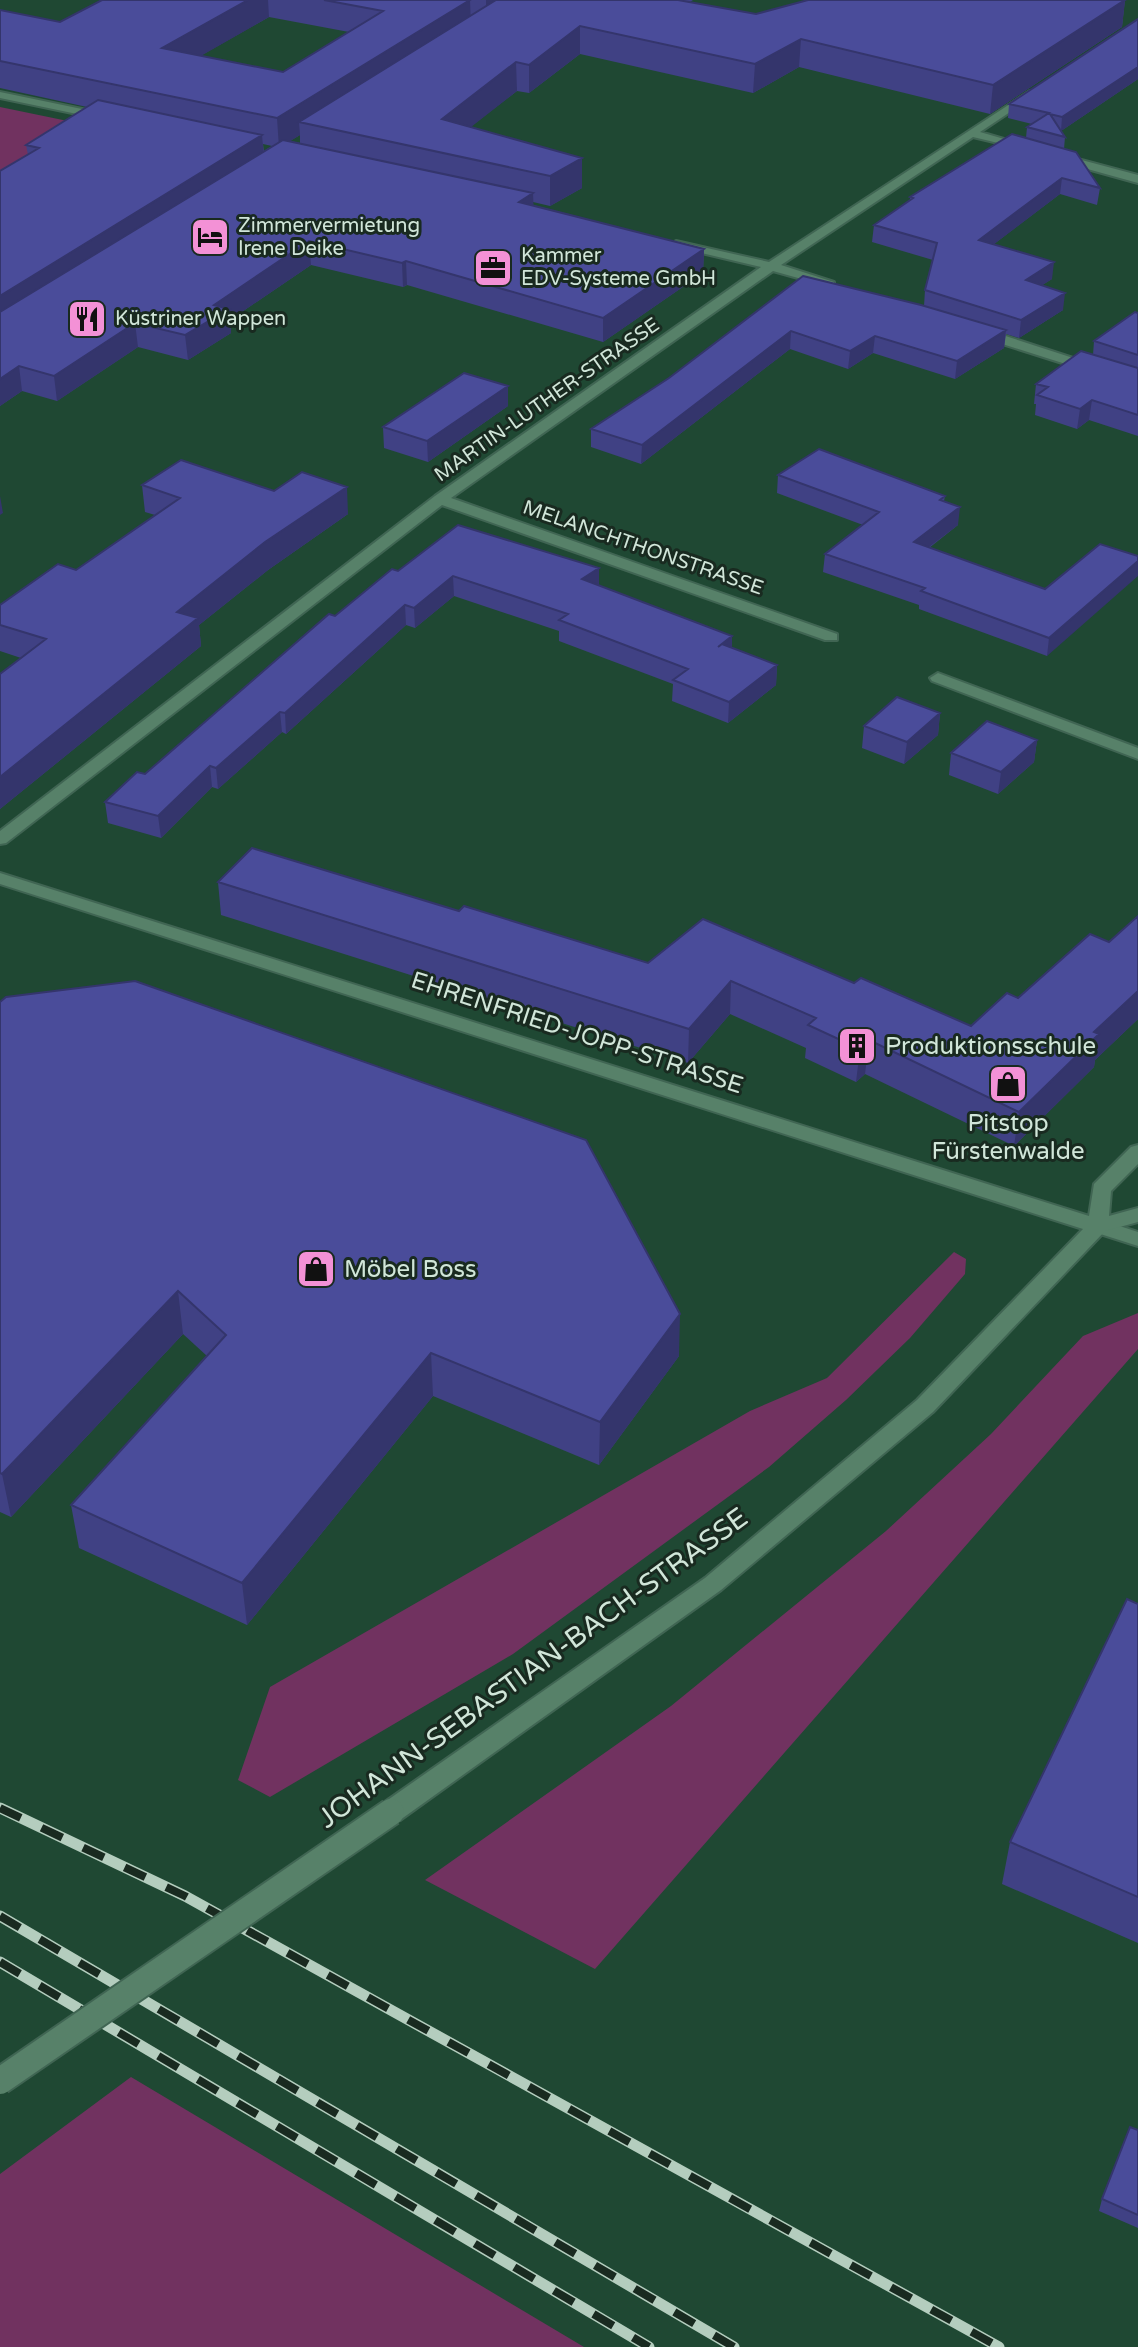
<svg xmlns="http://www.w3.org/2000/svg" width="1138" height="2347" font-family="'Varela Round',sans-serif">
<rect width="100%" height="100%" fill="#1f4833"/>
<path fill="#713260" d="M0,107L92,126L0,180Z
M954,1252L966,1259L965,1274L910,1338L846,1400L769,1467L513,1654L270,1797L238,1780L270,1687L750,1411L827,1378Z
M1138,1313V1349L595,1969L425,1880L671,1706L886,1531L991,1434L1083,1336Z
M131,2077L584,2347H0V2174Z"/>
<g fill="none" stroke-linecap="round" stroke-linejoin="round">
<g stroke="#406553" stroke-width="4">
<path id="street" d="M1030,91L1036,94L1034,96L980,132L1028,146V150L973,137L781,265L834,282V288L773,271L451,498L837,634V640H825L442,505L6,843L0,844V831L435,496L761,267L676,247V241L769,262Z
M0,92L106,114L112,117L106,120L0,98Z
M1059,154L1138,175V183L1055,160V156Z
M974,329H984L1138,379V387L974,335Z
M938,673L1138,748V759L932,681L930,678Z
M1098,1219L1138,1232V1246L1091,1231L1088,1226Z"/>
</g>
<g stroke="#406553" stroke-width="4">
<path id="secondary" d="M0,873L1089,1216L1094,1184L1131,1147L1138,1145V1164L1111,1191L1109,1216L1138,1208V1222L1105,1231L933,1412L721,1590L400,1820L391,1823L382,1820L378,1812L382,1804L705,1578L917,1400L1083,1229L0,884Z"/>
</g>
<use href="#street" fill="#578169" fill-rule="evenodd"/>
<use href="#secondary" fill="#578169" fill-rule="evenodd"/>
<g stroke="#b4cdbe" stroke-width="11">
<path id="rail" d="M0,1808L185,1896L999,2347
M0,1916L734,2347
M0,1962L649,2347"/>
</g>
<use href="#rail" stroke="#192a20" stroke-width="8" stroke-dasharray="23" stroke-linecap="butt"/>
<g stroke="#406553" stroke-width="30" stroke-linecap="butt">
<path id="secondary-bridge" d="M0,2081L391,1812"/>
</g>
<use href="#secondary-bridge" stroke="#578169" stroke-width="26"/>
</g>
<path fill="#404184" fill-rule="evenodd" d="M102,0H693L690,2L756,14L1125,0L1122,27L990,114L799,67L753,93L580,54L529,93L517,91L470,127L582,158V188L550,206L533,202V205L704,249L703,273L603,342L407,285L403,287L311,265L230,320L231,333L188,360L138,347L57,401L22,391L0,406V171L28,155L26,145L87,107L0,88V10L60,22ZM269,17L349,32L283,72L200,56ZM300,135V143L290,141ZM263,144L272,146L264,151Z
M1138,19V79L1061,131L1065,137L1064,149L1100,188L1097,205L1060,194L994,244L1052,279L1042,285L1063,310L1019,338L1006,334L1004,348L955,379L873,353L848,369L790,349L641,464L591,447V429L669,378L803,276L924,306L925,290L933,260L872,242L874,225L910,201V197L1026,138L1027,127L1032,124L1008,118L1009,104Z
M1138,313V436L1089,420L1077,429L1035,415L1036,404H1034L1036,384L1093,355L1094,341Z
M508,406L428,462L384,448L383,427Z
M778,475L945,496L944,501L958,525L929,548L1045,589L1100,544L1047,656L919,609V605L823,572L825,554L863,525L777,493Z
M142,485L348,514L268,570L199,625L201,646L0,809V674L21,658L0,651V605L76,570L155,515L145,512Z
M398,571L599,585L732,648L777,665L776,685L728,723L672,701L673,684L559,641V631L454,596L415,628L406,625L286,734L282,732L218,789L212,787L161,838L108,823L105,802L145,774L335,616Z
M940,713L938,735L904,764L862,748L864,726Z
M1037,740L1034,762L998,794L949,775L951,753Z
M218,882L459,911L648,963L854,983L971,1026L1109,942L1138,916V1019L1095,1060L1094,1067L1014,1146L865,1074L856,1082L805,1058L806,1048L730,1014L688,1063L221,915Z
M0,1002L679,1356L599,1465L433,1396L247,1625L79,1548L71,1505L207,1356L183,1334L11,1517L0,1512Z
M1138,1604V1943L1002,1884L1010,1842Z
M1138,2130V2228L1099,2211L1102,2199Z"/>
<path fill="#34356c" d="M248,0H268L269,17L164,77L162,48Z
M470,0L471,27L299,122L300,135L279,148L277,118Z
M486,0H516L486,19Z
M1125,0L1122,27L990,114L993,85Z
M580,26V54L529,93V65Z
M801,39L799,67L753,93L755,64Z
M516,62L517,91L443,149L442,119Z
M1138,67V79L1061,131L1062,117Z
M262,135L264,157L0,322V296Z
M582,158V188L550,206V176Z
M1062,178L1060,194L977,257L979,240Z
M533,193L534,216L519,202Z
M309,241L311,265L230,320L231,333L188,360L185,335L214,305Z
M704,249L703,273L603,342V318Z
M406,261L407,285L403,287L402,263Z
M1054,262L1052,279L1024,297L1026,280Z
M1065,293L1063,310L1019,338L1021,320Z
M135,323L138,347L57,401L54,376Z
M1006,330L1004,348L955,379L957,361Z
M791,331L790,349L641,464L642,445Z
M875,336L873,353L848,369L850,351Z
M19,366L22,391L0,406V379Z
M508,386V406L428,462L427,441Z
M1092,400L1089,420L1077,429L1080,409Z
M347,487L348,514L268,570L199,625L201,646L0,809V777L177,612L265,542Z
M0,496L3,513L0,515Z
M960,507L958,525L912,560L914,542Z
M1138,561V576L1047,656L1049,638Z
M599,568V588L582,579Z
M453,576L454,596L415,628L414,608Z
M405,605L406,625L286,734L285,713Z
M732,636V656L718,647Z
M777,665L776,685L728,723L729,702Z
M280,712L282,732L218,789L216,768Z
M940,713L938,735L904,764L907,742Z
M1037,740L1034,762L998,794L1001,772Z
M210,766L212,787L161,838L158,816Z
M731,981L730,1014L688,1063L689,1029Z
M1138,991V1019L1095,1060L1094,1067L1014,1146L1019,1112L1094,1032Z
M869,1040L865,1074L856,1082L860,1049Z
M178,1291L183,1334L11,1517L2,1474Z
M680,1314L679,1356L599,1465L600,1422Z
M431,1353L433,1396L247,1625L242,1583Z"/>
<path fill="#4a4c9a" stroke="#34356c" stroke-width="2" d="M102,0H248L162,48L283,72L383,11L324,0H470L277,118L0,61V10L60,22Z
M496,0H678L756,14L808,0H1125L993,85L801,39L755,64L580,26L529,65L516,62L442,119L582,158L550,176L299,122Z
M1138,19V67L1062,117L1050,114L1065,137L1027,127L1049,113L1009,104Z
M98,100L262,135L0,296V171L39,148L26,145Z
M1012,134L1076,152L1100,188L1062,178L979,240L1054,262L1026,280L1065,293L1021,320L925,290L937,243L874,225L913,198L910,197Z
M283,140L533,193L519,202L704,249L603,318L406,261L402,263L309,241L214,305L229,309L185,335L135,323L54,376L19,366L0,379V312Z
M803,276L921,305L1006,330L957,361L875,336L850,351L791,331L642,445L591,429L669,378Z
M1135,312L1138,313V355L1094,341Z
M1081,351L1138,368V415L1092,400L1080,409L1037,395L1048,387L1036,384Z
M464,373L508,386L427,441L383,427Z
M819,449L945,496L940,500L960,507L914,542L1045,589L1100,544L1138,556V561L1049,638L921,591L925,588L825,554L879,512L778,475Z
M181,460L274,491L302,472L347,487L265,542L177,612L198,618L0,777V674L46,639L0,625V605L58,564L76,570L180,498L142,485Z
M458,525L599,568L582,579L732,636L718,647L722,644L777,665L729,702L673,680L688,669L559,620L568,614L453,576L414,608L405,605L285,713L280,712L216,768L210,766L158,816L105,802L137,772L145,774L329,614L335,616L392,569L398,571Z
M897,697L940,713L907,742L864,726Z
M987,721L1037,740L1001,772L951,753Z
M252,848L459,911L464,906L648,963L703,919L854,983L861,978L971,1026L1007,993L1018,998L1090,934L1109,942L1138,916V991L1094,1032L1099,1034L1019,1112L869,1040L860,1049L808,1025L816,1018L731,981L689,1029L218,882Z
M135,981L586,1140L680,1314L600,1422L431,1353L242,1583L71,1505L226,1335L178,1291L2,1474L0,1473V1002L6,997Z
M1127,1599L1138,1604V1897L1010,1842Z
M1130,2127L1138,2130V2215L1102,2199Z"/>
<defs>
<g id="hotel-square" transform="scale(2)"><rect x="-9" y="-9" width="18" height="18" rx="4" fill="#f391d6" stroke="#192a20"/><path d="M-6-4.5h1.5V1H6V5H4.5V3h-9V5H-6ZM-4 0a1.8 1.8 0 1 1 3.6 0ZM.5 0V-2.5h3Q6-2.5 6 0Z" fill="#111"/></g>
<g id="office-square" transform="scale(2)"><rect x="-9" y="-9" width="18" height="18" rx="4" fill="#f391d6" stroke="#192a20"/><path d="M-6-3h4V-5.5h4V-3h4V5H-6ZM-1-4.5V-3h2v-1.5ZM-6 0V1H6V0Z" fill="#111"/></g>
<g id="restaurant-square" transform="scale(2)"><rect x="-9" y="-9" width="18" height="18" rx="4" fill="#f391d6" stroke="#192a20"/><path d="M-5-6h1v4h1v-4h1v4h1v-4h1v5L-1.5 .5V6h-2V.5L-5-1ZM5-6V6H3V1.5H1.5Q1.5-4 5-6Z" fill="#111"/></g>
<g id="building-square" transform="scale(2)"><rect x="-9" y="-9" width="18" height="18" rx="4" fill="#f391d6" stroke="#192a20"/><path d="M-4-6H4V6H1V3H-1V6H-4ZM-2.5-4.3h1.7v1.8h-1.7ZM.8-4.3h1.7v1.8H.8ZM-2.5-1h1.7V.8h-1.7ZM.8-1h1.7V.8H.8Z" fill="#111"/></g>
<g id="shop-square" transform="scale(2)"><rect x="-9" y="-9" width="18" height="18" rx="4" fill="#f391d6" stroke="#192a20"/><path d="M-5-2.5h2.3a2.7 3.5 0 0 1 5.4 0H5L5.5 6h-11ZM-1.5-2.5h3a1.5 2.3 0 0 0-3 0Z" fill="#111"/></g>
</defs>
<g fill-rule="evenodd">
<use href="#hotel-square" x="210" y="237"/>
<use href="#office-square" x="493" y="268"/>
<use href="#restaurant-square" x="87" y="319"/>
<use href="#building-square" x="857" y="1046"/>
<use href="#shop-square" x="1008" y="1084"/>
<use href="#shop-square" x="316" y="1269"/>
</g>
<g text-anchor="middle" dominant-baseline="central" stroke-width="6" stroke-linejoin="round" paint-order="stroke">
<g font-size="20" fill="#d1e6d9" stroke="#192a20" text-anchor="start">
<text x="238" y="226">Zimmervermietung<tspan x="238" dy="23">Irene Deike</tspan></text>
<text x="521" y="256">Kammer<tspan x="521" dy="23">EDV-Systeme GmbH</tspan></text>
<text x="115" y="319">Küstriner Wappen</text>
</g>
<g font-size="20" fill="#d1e6d9" stroke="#192a20">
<text transform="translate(547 400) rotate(-35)">MARTIN-LUTHER-STRASSE</text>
<text transform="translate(643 548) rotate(19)">MELANCHTHONSTRASSE</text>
</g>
<g font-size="24" fill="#d1e6d9" stroke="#192a20">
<text transform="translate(577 1033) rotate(18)">EHRENFRIED-JOPP-STRASSE</text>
</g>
<g font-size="24" fill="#d1e6d9" stroke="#192a20" text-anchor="start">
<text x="885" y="1046">Produktionsschule</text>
<text x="1008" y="1123" text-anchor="middle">Pitstop<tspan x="1008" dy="28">Fürstenwalde</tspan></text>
<text x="344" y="1269">Möbel Boss</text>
</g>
<g font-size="28" fill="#d1e6d9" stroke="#192a20">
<text transform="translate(533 1668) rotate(-36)">JOHANN-SEBASTIAN-BACH-STRASSE</text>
</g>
</g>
</svg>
